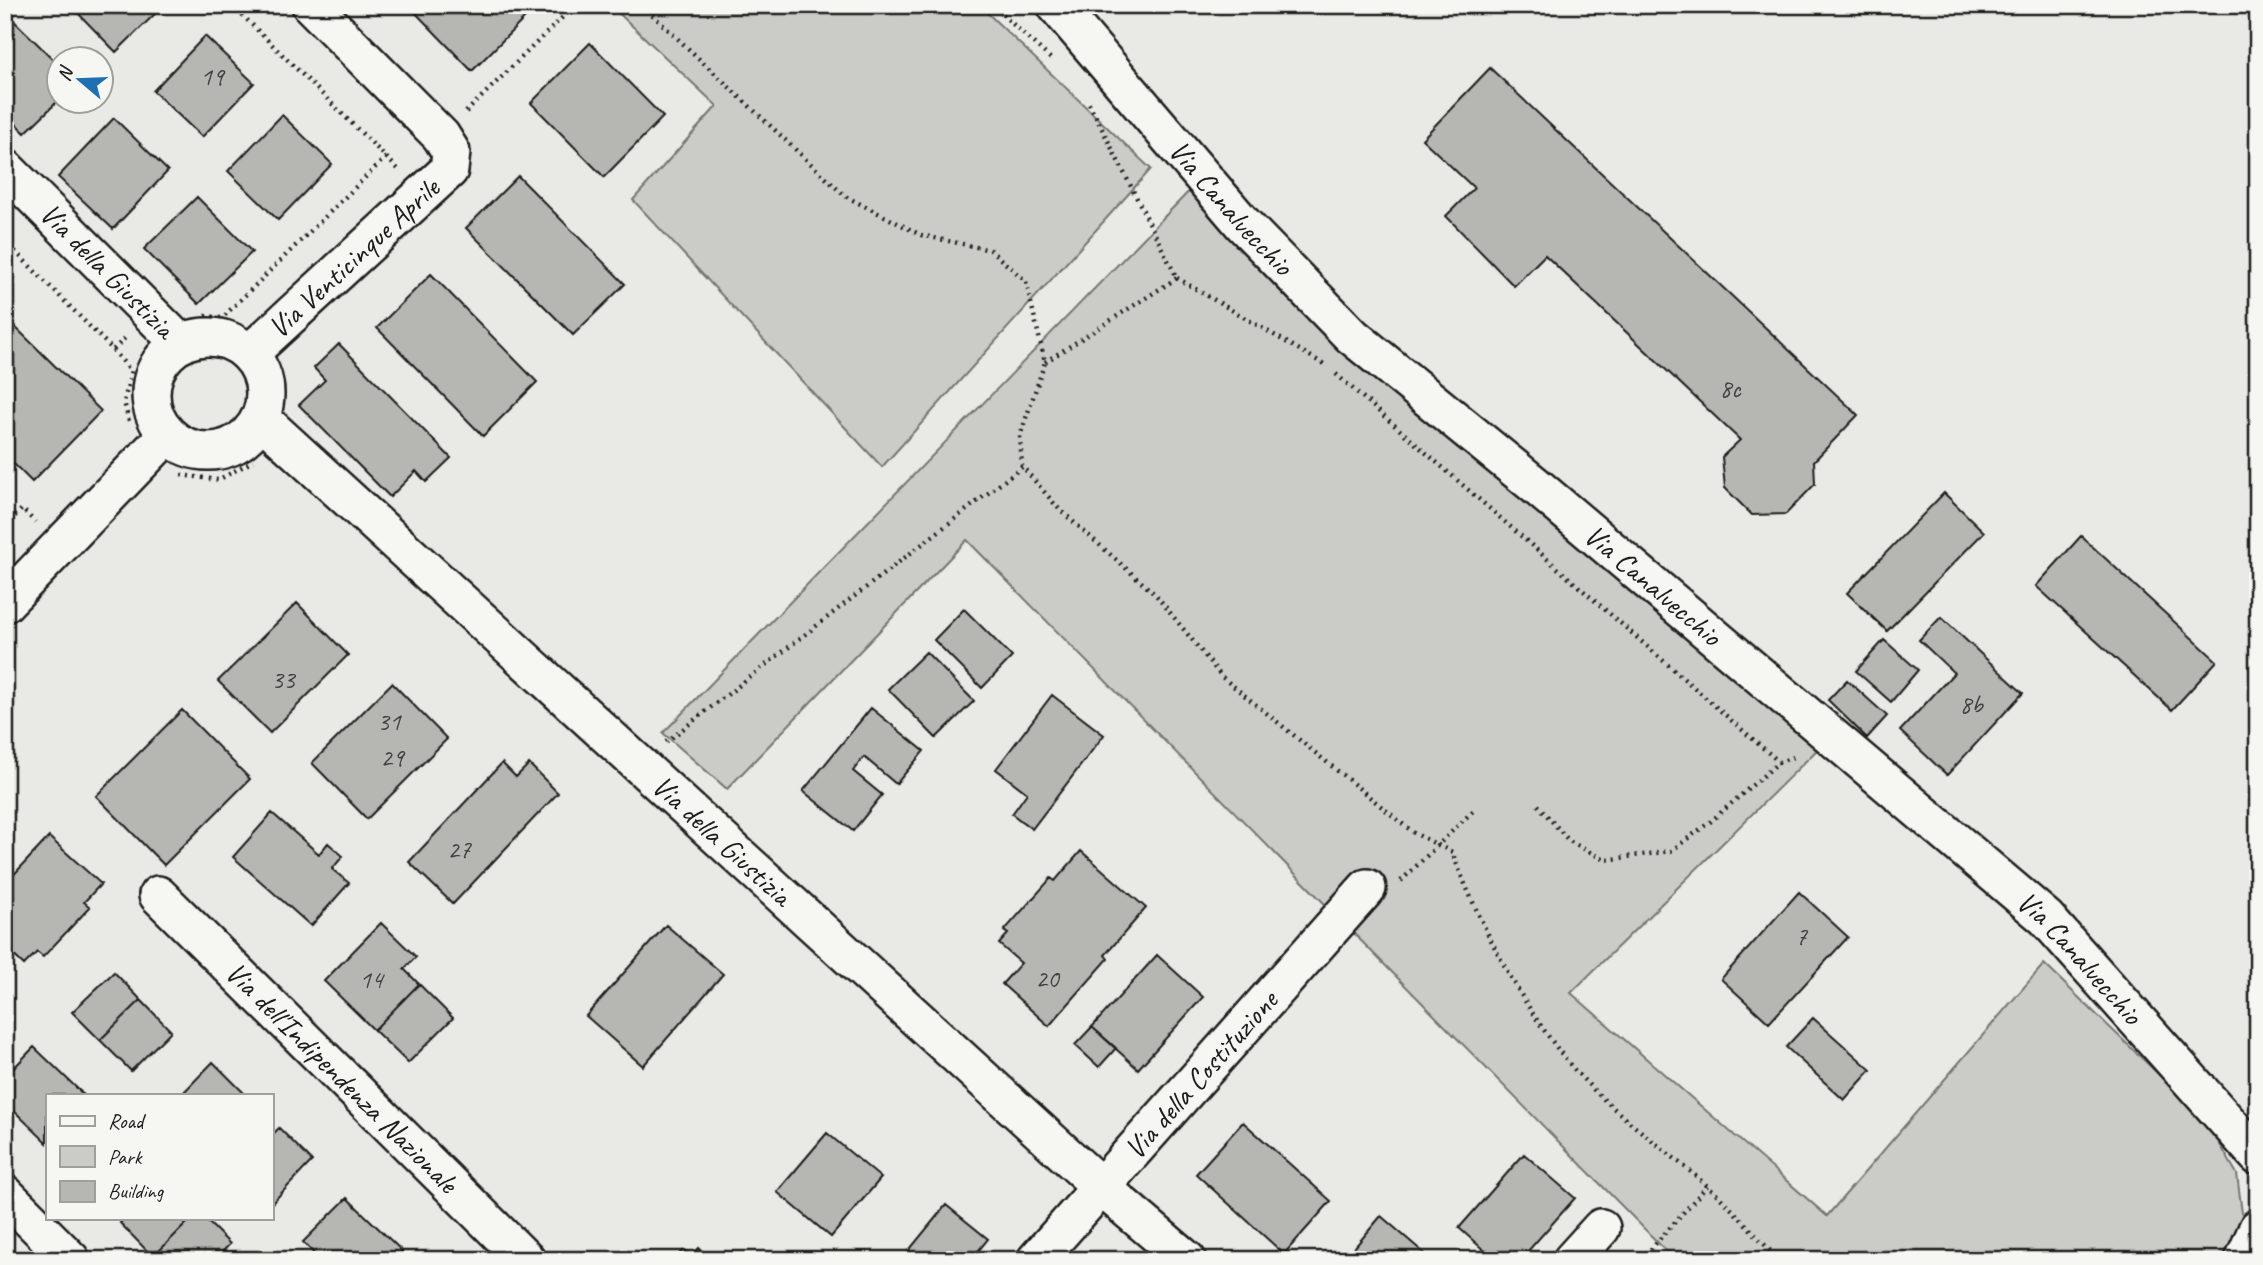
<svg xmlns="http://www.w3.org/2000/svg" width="2263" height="1265" font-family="Caveat,sans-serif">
<rect width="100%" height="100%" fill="#e9e9e5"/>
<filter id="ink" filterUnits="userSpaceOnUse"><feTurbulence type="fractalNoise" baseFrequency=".0143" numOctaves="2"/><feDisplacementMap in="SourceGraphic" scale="14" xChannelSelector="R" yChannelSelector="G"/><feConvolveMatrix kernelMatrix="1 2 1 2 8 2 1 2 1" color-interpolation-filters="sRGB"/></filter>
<g filter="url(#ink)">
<path fill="#cbcbc7" stroke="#747472" stroke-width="2" d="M610,5H979L1151,169L882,467L633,200L717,106Z
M1198,182L1828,739L1571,993L1827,1216L2044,964L2206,1120L2237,1174L2244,1229L2233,1260H1675L967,540L727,789L663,733Z"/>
<path fill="#b6b6b3" stroke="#1c1c1c" stroke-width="2" d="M70,5H164L116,52Z
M408,5H513L525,18L472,71Z
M5,12L60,66V99L25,133L5,113Z
M205,36L254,83L202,137L153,91Z
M590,43L663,117L604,177L531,103Z
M1490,68L1858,415L1814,461L1815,484L1786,514L1752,515L1725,488L1722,457L1740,440L1545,255L1514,286L1446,216L1474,188L1422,139Z
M282,115L332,164L278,220L228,171Z
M114,118L168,171L113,229L58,177Z
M518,176L625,284L573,335L466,228Z
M197,197L252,252L199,304L144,249Z
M431,274L537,382L483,436L377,328Z
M5,317L101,411L32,482L5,455Z
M339,344L451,458L426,482L416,471L390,497L299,405L325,380L314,368Z
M1944,493L1984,532L1887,631L1847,593Z
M2081,536L2217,661L2172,710L2036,586Z
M297,603L348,655L270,733L218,681Z
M964,609L1012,657L982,688L934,640Z
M1941,617L2023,693L1947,775L1900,731L1954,673L1919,640Z
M1884,640L1918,670L1891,702L1856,671Z
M926,652L974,701L936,738L888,689Z
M1847,680L1887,716L1867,738L1828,700Z
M392,683L447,739L367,819L312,763Z
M1052,695L1104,735L1032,829L1012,814L1027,793L996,769Z
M871,708L924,751L896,784L864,757L853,771L882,795L853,831L803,791Z
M182,710L250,779L164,865L96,796Z
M502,763L516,777L529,764L558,793L453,904L409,862Z
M272,813L319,854L328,843L343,856L332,869L349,883L311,926L233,857Z
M49,837L101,884L84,902L90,907L43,957L37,952L24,965L5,947V884Z
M1081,851L1146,908L1105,955L1108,959L1049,1026L1002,984L1021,963L999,944L1008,934L1004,931L1051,878L1055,881Z
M1799,892L1848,937L1769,1023L1721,979Z
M381,923L416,957L404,969L419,984L374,1030L324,981Z
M666,925L723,974L643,1066L586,1016Z
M1157,955L1203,997L1138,1069L1092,1027Z
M114,972L141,1000L100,1040L72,1012Z
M419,984L453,1018L408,1063L374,1030Z
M141,1000L171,1031L131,1071L100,1040Z
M1813,1018L1871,1070L1844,1100L1786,1047Z
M1092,1027L1116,1048L1099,1067L1075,1045Z
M34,1047L84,1095H47V1143L5,1102V1077Z
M213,1062L246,1095H181Z
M1243,1122L1331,1201L1284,1254L1196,1174Z
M279,1128L312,1161L271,1204V1136Z
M827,1133L881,1178L831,1237L777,1192Z
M1524,1154L1575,1198L1520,1260H1495L1459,1228Z
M347,1198L402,1251L393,1260H320L303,1242Z
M946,1205L988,1239L971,1260H901Z
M1381,1216L1432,1260H1344Z
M125,1218H192L153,1257L120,1223Z
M192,1218H204L230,1244L214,1260H156L153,1257Z
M699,1248L711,1260H671L685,1250L691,1256Z"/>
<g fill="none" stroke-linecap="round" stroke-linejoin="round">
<g stroke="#1c1c1c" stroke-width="42">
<g id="street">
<path id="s1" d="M1056,5L1243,224L1352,336L1536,486L2046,918L2258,1156"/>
<path id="s2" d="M5,168L181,344"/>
<circle cx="208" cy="394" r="57"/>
<path id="s3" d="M249,354L449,170L451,152L441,136L311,5"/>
<path id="s4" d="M260,418L1100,1186L1187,1260"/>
<path d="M5,603L167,435"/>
<path id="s5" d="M158,895L526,1260"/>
<path d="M5,1194L71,1260"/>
<path id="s6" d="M1036,1260L1367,888"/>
<path d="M1572,1260L1601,1228"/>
<path d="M2244,1260L2258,1228"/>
</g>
</g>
<path stroke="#1c1c1c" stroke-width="4.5" stroke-dasharray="2 5" stroke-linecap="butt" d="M232,5L399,170
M642,5L845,196L921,235L990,250L1026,281L1045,362L1020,436L1022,466L1059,509L1156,595L1222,677L1414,833L1452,852C1481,926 1518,1000 1568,1062C1606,1108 1659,1144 1704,1183C1731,1206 1754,1234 1779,1260
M992,5L1052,60
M466,112L575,5
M5,241L113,350L125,338
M1177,278L1327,366
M205,316L222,318L386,157
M113,350L131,371L124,402L129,421
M1045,362L1177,278L1089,103
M1336,374L1779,762L1797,756
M181,475L218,480L253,461
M5,526L22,509L35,522
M666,742L1022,467
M1538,805L1569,841L1605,860L1671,851L1710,822L1779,762
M1401,881L1475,809
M1641,1260L1707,1186"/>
<use href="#street" stroke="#f6f6f2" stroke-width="37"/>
</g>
</g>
<g text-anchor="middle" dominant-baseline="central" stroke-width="5" stroke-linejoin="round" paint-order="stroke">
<g font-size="26" fill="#424242">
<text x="212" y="76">19</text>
<text x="1730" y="388">8c</text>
<text x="283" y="679">33</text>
<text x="1971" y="704">8b</text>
<text x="389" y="721">31</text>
<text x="392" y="757">29</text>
<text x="459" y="849">27</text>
<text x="1801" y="936">7</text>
<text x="1047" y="978">20</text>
<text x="371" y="979">14</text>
</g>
<g font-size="30" fill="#1c1c1c" stroke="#f6f6f2">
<text stroke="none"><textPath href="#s1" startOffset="268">Via Canalvecchio</textPath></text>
<text stroke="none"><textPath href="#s3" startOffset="142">Via Venticinque Aprile</textPath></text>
<text stroke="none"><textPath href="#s2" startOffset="145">Via della Giustizia</textPath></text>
<text stroke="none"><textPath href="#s1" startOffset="835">Via Canalvecchio</textPath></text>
<text stroke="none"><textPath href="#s4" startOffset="626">Via della Giustizia</textPath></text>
<text stroke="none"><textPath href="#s1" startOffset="1402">Via Canalvecchio</textPath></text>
<text stroke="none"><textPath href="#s6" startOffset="248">Via della Costituzione</textPath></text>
<text stroke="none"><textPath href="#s5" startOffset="259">Via dell'Indipendenza Nazionale</textPath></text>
</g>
</g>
<rect width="2263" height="1265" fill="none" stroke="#f6f6f2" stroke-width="28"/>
<rect x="14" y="14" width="2235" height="1237" fill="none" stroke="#1c1c1c" stroke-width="2.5" filter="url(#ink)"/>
<rect x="46" y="1094" width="228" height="126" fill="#f6f6f2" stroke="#9f9f9c" stroke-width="2"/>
<rect x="60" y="1116" width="35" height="10" fill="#f6f6f2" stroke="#9f9f9c" stroke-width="2"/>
<text x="108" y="1128" font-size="21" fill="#1c1c1c">Road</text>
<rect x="60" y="1146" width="35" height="21" fill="#cbcbc7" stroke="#9f9f9c" stroke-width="2"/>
<text x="108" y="1164" font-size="21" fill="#1c1c1c">Park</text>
<rect x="60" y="1181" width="35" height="21" fill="#b6b6b3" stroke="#9f9f9c" stroke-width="2"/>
<text x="108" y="1198" font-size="21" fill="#1c1c1c">Building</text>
<g transform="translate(80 80) rotate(289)"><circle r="33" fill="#f6f6f2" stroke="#9f9f9c" stroke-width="2"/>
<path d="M0-5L12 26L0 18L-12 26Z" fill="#1f6fb2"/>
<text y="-10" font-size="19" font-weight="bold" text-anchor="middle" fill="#1c1c1c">N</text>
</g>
</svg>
